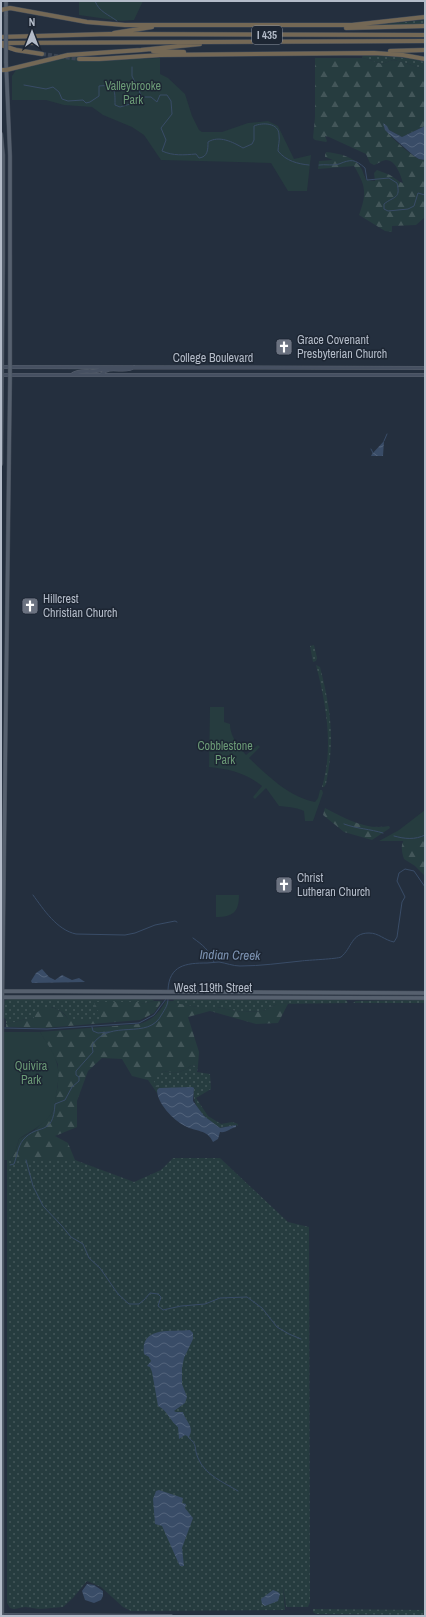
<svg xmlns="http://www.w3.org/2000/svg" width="426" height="1617" font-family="'Archivo Narrow',sans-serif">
<defs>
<pattern id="grass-dots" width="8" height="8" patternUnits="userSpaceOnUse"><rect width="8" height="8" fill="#263c3f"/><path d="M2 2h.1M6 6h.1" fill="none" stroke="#435659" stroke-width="1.8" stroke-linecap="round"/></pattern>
<pattern id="forest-firs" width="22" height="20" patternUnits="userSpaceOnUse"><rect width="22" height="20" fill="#263c3f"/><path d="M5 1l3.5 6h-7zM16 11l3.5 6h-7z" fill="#435659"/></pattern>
<pattern id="water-waves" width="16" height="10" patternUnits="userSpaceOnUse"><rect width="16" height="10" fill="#394c67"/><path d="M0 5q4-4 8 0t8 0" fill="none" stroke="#53647b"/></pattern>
</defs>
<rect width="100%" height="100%" fill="#242f3e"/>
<path fill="url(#grass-dots)" d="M425,20V24L376,26V25Z
M362,56C384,56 404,56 425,62V70L403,62L393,60L382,64L363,58Z
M314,645L317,658L316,661L313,662L310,646Z
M316,665L320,667C331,710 335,739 326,784L324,787H322C334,747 326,704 316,665Z
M8,999H152L154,1001L101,1013L102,1019H68C64,1012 59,1010 52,1007L36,1016L33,1019C23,1018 16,1023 6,1024V1019L4,1018V1001Z
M174,999L346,1000L348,1003L277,1004L263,1011L241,1012L217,1007H198L173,1003Z
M425,1000V1003H353L356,1001Z
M191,1065L198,1066L197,1072L210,1074L211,1089L196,1098L208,1116L221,1124L232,1122L238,1124L237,1126L236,1125L220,1128C205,1118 191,1107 194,1088H159L157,1090V1093L155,1090L156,1086L153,1080C155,1076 160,1074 163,1071C175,1073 182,1074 191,1065Z
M173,1158H220L288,1222L309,1227L310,1602L308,1607H286L283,1586L285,1610L131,1611L123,1607L101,1587L87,1581L73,1598L63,1607L40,1609L25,1607L14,1609L10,1608L7,1603V1160H75L134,1182L161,1170Z
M313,1609L425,1610V1615L316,1614L313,1612Z"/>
<path fill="url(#forest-firs)" d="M315,58H363L382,64L393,60L403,62L425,70V126L402,137L384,127C386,134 412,156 419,159C419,159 424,160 425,160V217L416,225L392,226V232L385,231L359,215C367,193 366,186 354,166L318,169L319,161L333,160L325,157V155L326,152C338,153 355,157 361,168C363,171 364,176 366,180L375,181L374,173L377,170L390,175L400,182L403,183C401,176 396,160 386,160C382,160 378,164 374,165L370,163L366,154L329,137L325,136L327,141L326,142L315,140L313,138L315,117Z
M325,808C344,818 367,831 389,826L390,828L372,840L344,832L323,815Z
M425,824V876L415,866L404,859C397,839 408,833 425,824Z
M154,1001H162L154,1013L140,1020L45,1028L6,1027V1024C16,1023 23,1018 33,1019C36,1015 36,1012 41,1009C51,1003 63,1011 68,1019H101V1013L96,1009L94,1002H139L140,1004Z
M166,1001H174V1003L198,1007H217L241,1012L263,1011L277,1004H288L278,1023L256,1024L210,1011L188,1017L199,1052L198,1066L191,1065C182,1074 175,1073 163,1071L153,1080L157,1086L155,1090L148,1080L132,1076L122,1059L102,1058L88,1071L77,1101V1127L55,1136L68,1143L75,1160H10L15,1153L19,1139L35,1130L52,1113L58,1085V1064L40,1032L139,1024C153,1020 159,1013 166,1001Z"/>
<path fill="#263c3f" d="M79,1H143L134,20L121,21L79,15Z
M80,56L79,61L160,58V74L168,78L185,94L192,116L199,130L202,132H222L248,123L268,121L278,126L294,159L311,155L307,191H288L271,163L161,160L144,135L132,127L103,115L92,107L64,105L46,100H12V76L16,70L51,61Z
M210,707H224V722L230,724C230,736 238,746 246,755L258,745L260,747L249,758C268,776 289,797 315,802L318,798L320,790H322L323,793L313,821H305L304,811C296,807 288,807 279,806L266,788L255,799L253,797L262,786C246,773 229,769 209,767Z
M425,810V841H379L399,830Z
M216,895H239C239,912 233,917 216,917Z
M3,1032H40C57,1059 62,1064 56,1096C55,1102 54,1110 51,1114C43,1126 30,1131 19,1139L15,1153L10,1160H3Z"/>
<path fill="url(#water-waves)" d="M383,123L387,126L389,130L402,137L425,126V160L419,159L414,156L389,134L385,130Z
M384,441L383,456H371L372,454Z
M42,969L49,977L55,980L62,975L72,980L79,978L85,982L32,983L31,981L36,973Z
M192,1087L194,1088L193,1101L204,1116L220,1128L236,1125V1127C230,1128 227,1133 220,1132L218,1139L213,1142C207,1129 196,1132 185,1126C173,1120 157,1103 157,1090L159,1088Z
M190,1330L193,1333V1339L184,1358L182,1368V1384L187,1397L185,1403L174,1411L176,1412H183C185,1421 195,1426 189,1437L185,1435L179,1439L178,1427C170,1421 168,1411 158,1406L152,1372L150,1367L147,1366L151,1361L149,1357L144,1354C140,1326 170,1332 190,1330Z
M159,1490L183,1498L182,1503L186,1504L185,1508L193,1518L182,1548L184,1566H180L178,1562L162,1526L155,1524L153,1499L156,1491Z
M87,1584L94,1585L103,1591V1596L101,1600L94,1603L85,1600L82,1591Z
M273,1590L278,1592L280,1594L278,1601L265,1606L262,1604L261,1599Z"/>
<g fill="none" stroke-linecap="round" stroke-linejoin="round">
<path stroke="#394c67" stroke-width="1" d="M95,1C99,12 108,14 117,21
M132,67V76L142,97
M24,85L46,89L53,87L59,92L62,99L68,101L83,100L86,103L90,102L99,96V86C116,84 115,91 115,105L120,107L137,102L142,97H151L157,102L160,95H167L171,101L172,114L161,128L166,140L162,151C173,156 184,155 196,154L199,158C208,157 208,149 208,142C219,135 233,142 243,148L252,144L254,140V126C263,122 279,123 279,135C280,141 278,146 278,151C286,161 298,164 309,165
M319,165C325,164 334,166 339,164C351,159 355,159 365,168L367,180L389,178L397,183C401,199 394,196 384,204V209L388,211L408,209L414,206L418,193L425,195
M384,441L387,434
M371,449L373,453
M344,824C358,829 370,829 383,833
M394,836C405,839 415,840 425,835
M33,895C44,910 57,930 76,934L125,935L135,933L155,925L175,921L177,922
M193,938C204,946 208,949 214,962
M168,990C169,965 186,963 207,963C211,963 215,962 219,962C226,963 233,966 240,966C261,966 281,963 301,961C308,960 337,959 341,957C352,948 351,933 369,933C379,933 384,940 394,942L397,937L402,902L405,897L397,881L399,873L405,869L414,871L425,887
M92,1027L93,1031L98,1033L109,1032
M4,1028L47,1029L139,1023L154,1015L166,999
M26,1160L33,1186L43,1206L62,1226L71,1237L83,1244L89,1258L100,1268L118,1294L129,1304H139L145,1299L150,1293L158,1294L161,1297L158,1306L163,1310L181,1306L205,1304L220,1298L247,1297L262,1308L277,1327L289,1334L301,1339
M10,1165L14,1164C17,1156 18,1146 23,1140C38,1122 53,1138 55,1104L65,1100L72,1087L79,1081V1077L76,1075V1071L93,1052L92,1045C111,1017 148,1042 162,1014C165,1009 168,1005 168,999
M188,1437C199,1446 193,1447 198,1458C205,1475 223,1482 238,1491"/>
<path stroke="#3a4453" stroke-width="4" stroke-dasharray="4 2" stroke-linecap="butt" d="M42,54L79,59"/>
<g stroke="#565f6c" stroke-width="4">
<path id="secondary" d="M1,367L425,368
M73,374C82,368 95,375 105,368
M102,374C109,364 125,374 134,367
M1,375H425
M1,1615L171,1616"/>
</g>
<g stroke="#414a57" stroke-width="4.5">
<path id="primary" d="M6,16V1
M1,134L3,155V259L1,464
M2,991L425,993
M2,997L425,998
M2,1616V1020L10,379V156L6,62"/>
</g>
<g stroke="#434c59" stroke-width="5">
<path id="motorway" d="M1,10L10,8L87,22L125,25H352L425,17
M346,28L425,26
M114,33L152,27
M1,37L109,34L425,35
M1,43L425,41
M1,45L16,50L42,54
M153,51L184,52
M390,51L425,50
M79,59H99L160,55L374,53L403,55L425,59
M1,70H6L68,55L141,50L200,44"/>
</g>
<use href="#secondary" stroke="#465061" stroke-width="3"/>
<use href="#primary" stroke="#56606e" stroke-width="3.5"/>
<use href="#motorway" stroke="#746855" stroke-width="4"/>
<g stroke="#414a57" stroke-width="4.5" stroke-linecap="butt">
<path id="primary-bridge" d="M6,62V16"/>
</g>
<use href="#primary-bridge" stroke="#56606e" stroke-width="3.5"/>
</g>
<defs>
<g id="church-square" transform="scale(0.9)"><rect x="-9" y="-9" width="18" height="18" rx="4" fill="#6b7280" stroke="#1d2633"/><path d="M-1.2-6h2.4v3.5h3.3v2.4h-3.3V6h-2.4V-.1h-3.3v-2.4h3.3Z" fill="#fff"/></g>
</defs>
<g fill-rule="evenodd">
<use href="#church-square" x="284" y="347"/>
<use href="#church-square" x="30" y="606"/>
<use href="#church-square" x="284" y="885"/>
</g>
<g text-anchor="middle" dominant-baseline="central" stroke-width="3" stroke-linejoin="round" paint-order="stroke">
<rect fill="#1d2633" stroke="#878f9c" stroke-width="1" x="252" y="26" width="30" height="18" rx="3"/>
<g font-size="11" font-weight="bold" fill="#b4bcc9">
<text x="267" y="35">I 435</text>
</g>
<g font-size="12" fill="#6b9a76" stroke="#1d2633">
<text x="133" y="86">Valleybrooke<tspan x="133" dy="14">Park</tspan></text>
<text x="225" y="746">Cobblestone<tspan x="225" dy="14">Park</tspan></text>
<text x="31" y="1066">Quivira<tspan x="31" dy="14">Park</tspan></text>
</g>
<g font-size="12" fill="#b4bcc9" stroke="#1d2633" text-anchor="start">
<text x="297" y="340">Grace Covenant<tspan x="297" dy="14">Presbyterian Church</tspan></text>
<text x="43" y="599">Hillcrest<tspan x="43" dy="14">Christian Church</tspan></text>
<text x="297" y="878">Christ<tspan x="297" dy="14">Lutheran Church</tspan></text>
</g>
<g font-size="12" fill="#b4bcc9" stroke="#1d2633">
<text x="213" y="358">College Boulevard</text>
<text x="213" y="988">West 119th Street</text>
</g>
<g font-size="13" font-style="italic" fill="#7c92b1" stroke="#1d2633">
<text transform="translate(230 955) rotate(1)">Indian Creek</text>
</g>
</g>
<rect width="426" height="1617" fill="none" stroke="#b4bcc9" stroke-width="4"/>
<g transform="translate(32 32)" stroke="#1d2633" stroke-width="3" paint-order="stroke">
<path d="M0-3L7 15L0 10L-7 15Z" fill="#b4bcc9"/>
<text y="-6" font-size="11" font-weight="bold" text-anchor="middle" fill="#b4bcc9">N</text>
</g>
</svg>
